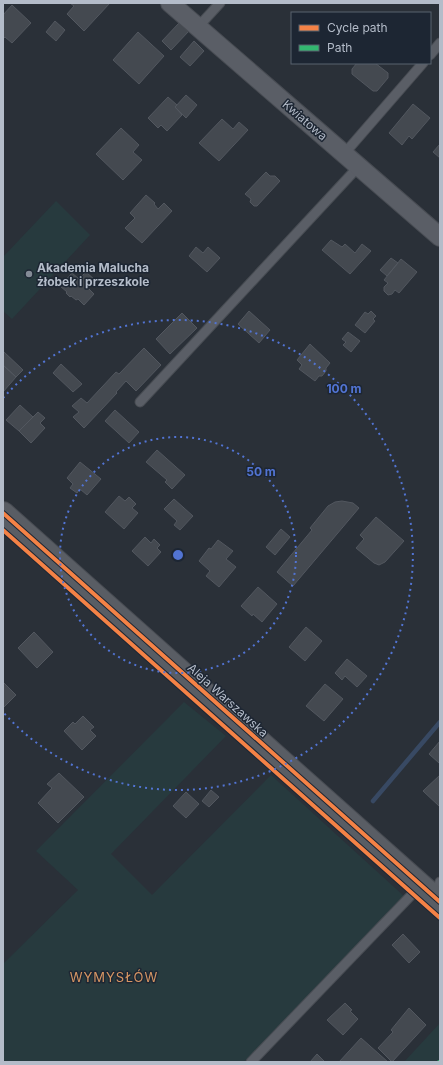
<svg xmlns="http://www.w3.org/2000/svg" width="443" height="1065" font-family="Inter,sans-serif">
<rect width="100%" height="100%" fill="#2a3038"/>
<path fill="#273a3e" d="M56,201L90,235L12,319L3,311V257Z
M184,702L226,736L111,854L152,895L271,775L405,897L244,1062H3V964L78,890L36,851Z
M440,1023V1062H404Z"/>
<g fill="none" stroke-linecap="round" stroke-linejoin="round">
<path stroke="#384963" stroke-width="4.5" d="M373,801L440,722"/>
</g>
<path fill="#444950" stroke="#52575f" d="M70,3H110L84,31L67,14L74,6Z
M12,5L31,23L12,43L5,37L3,39V15Z
M55,21L65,30L56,41L46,32Z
M179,23L189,31L171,50L162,41Z
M138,32L164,56L139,84L113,60Z
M194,41L204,51L190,66L180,57Z
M357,63H375L388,73V78L377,91H373L352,74V69Z
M186,95L197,105L186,118L175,107Z
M168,97L177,105L175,107L182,115L167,131L161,125L158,128L148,118Z
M413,104L430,118L412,139L409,136L402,145L389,133Z
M222,119L233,129L239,122L248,130L219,161L199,143Z
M121,128L139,145L133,152L142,160L123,180L96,154Z
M440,144V158L433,152Z
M266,172L270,176H275L280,181L257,206H254L250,202L251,199L245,194Z
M146,195L155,203L154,204L158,209L164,203L172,211L142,243L125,228L135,218L130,213Z
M331,240L342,247L345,244L355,253L362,244L371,251L350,274L322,250Z
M196,247L203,253L208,247L220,258L207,272L189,256Z
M391,258L398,263L387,276L380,270Z
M401,259L417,272L399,293L395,290L392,294L388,295L384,291V287L388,283L384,280Z
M86,272L95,280L88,288L94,294L84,305L78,299L76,300L71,296L70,297L66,293L67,292L60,286L72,273L79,279Z
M249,311L270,330L259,343L238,324Z
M371,311L376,316L373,319L375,321L365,333L355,325L365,312L368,314Z
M182,313L197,328L170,354L156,339Z
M348,332L360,341L351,352L343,345L346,342L342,339Z
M310,344L330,363L326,368V371L322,376H319L315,381L299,369L302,365L297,360Z
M144,348L161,365L136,391L126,381L116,392L117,393L84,428L73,417L79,412L72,406L81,398L87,403L116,372L119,374Z
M3,351L23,370L16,377L3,365Z
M61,364L82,384L73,392L53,373Z
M3,365L16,377L3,392Z
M20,405L33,417L19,431L6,420Z
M115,410L139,432L129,443L105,421Z
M38,412L45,418L40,423L45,428L31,443L19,431Z
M157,450L185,475L172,489L165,482L167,480L146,462Z
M80,462L101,479L87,495L80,489L77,493L70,488L73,484L67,478Z
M119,496L125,501L129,497L136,504L132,508L138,513L124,529L105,512Z
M174,499L193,516L180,530L174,525L177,521L164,509Z
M342,501L353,503L359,508L293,586L277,572L312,530L310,528L328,506L335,502Z
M376,517L404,541L385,562L379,565L374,563L356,548L364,539L360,535Z
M281,529L290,537L275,555L266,547Z
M145,537L151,543L154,539L160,545L157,548L161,552L148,566L132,551Z
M218,540L233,551L226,559L236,567L219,587L206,576L210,571L199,561L209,548L211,549Z
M258,587L277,604L262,622L253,614L252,616L241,606Z
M306,627L322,641L305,661L289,647Z
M34,632L53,652L37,668L18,648Z
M347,659L367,676L357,687L345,676L342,680L335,673Z
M3,682L16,695L3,708Z
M325,684L343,699L324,721L306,706Z
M83,716L94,727L90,730L96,736L82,750L64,731L73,722L75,724Z
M440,741V762L439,763L429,754Z
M59,773L84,797L58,823L38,803L52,788L47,784Z
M440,775V805L439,806L423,791Z
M211,790L219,797L209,807L202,801Z
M186,792L199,804L186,818L173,806Z
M403,934L420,952L409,963L392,945Z
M345,1003L352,1010L350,1011L358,1019L343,1035L327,1020Z
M409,1008L426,1025L392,1062L378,1048L393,1032L391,1030Z
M361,1038L388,1062H339Z
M317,1054L325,1062H310Z"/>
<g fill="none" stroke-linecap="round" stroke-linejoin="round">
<g stroke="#484c53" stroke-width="11">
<path id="lane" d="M198,27L220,3
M430,55L440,43
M344,154L423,63
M140,402L359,166
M435,897L440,882
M251,1062L421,885"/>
</g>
<g stroke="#484c53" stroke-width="20">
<path id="street" d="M170,3L440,237"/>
</g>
<g stroke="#484c53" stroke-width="24">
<path id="secondary" d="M3,513L440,902"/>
</g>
<use href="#lane" stroke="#5a5e66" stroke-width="9"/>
<use href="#street" stroke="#5a5e66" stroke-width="18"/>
<use href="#secondary" stroke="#595d64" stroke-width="22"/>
<path stroke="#33b770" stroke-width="3" stroke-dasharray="6 3" stroke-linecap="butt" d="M438,1062L440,1061"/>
<g stroke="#1d2633" stroke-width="6">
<path id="cycleway" d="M3,513L440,902
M3,530L440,918"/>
</g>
<use href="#cycleway" stroke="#f48246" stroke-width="4"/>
</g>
<g fill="none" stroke="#5274d3" stroke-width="2" stroke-dasharray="2 4">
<circle cx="178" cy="555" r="118"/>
<path d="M3 398A235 235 0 1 1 3 712"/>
</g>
<circle fill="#848b96" stroke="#1d2633" stroke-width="1.5" cx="29" cy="274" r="4"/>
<g text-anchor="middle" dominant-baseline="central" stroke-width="3" stroke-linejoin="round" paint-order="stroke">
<g font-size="12" fill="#b4bcc9" stroke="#1d2633">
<text transform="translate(305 120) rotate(41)">Kwiatowa</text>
<text transform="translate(228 700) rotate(42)">Aleja Warszawska</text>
</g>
<g font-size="12" font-weight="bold" fill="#b4bcc9" stroke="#1d2633" text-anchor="start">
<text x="37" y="267">Akademia Malucha<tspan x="37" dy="14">żłobek i przeszkole</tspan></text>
</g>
<g font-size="13" letter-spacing="1" fill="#d59563" stroke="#1d2633">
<text x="114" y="977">WYMYSŁÓW</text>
</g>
</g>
<circle cx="178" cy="555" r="6" fill="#5274d3" stroke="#1d2633" stroke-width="2"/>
<g font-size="12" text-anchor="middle" font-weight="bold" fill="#5274d3" stroke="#1d2633" stroke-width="3" stroke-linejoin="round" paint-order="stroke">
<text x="344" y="393">100 m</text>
<text x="261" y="476">50 m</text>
</g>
<rect width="443" height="1065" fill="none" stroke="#b4bcc9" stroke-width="8"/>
<rect x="291" y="12" width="140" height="52" fill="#1d2633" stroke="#59626f"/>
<rect x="299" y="25" width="20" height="6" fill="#f48246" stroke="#59626f"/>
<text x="327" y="32" font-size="12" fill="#b4bcc9">Cycle path</text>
<rect x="299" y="45" width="20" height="6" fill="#33b770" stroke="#59626f"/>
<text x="327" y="52" font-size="12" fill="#b4bcc9">Path</text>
</svg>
